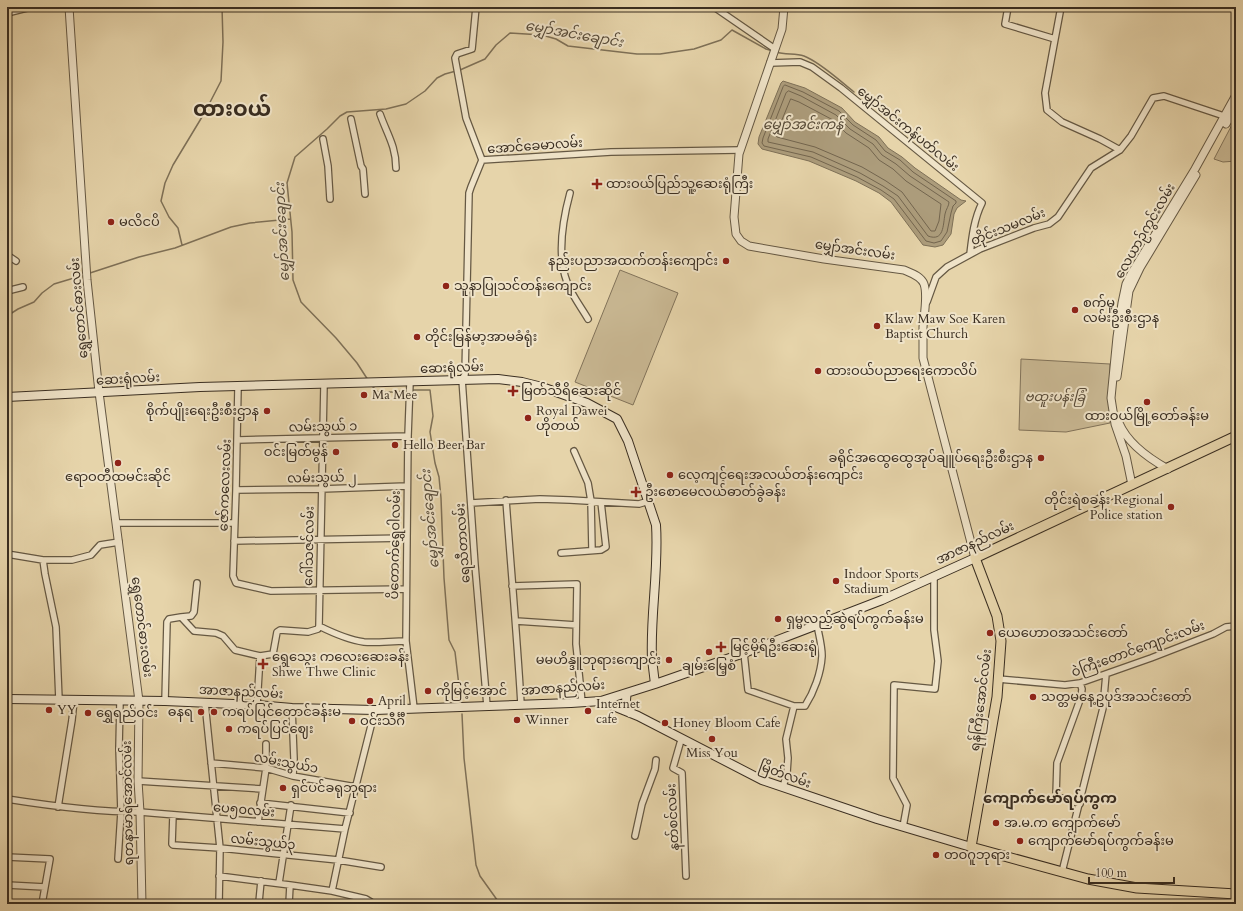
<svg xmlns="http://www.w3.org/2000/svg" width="1243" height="911" font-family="Cardo,'Noto Sans Myanmar',serif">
<rect width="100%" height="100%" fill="#e6d4aa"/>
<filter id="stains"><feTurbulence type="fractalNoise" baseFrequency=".005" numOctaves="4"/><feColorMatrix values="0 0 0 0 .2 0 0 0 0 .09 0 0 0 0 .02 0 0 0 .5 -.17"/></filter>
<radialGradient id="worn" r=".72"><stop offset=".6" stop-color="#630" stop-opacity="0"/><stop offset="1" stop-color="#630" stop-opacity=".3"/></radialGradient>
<path fill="#c9b893" stroke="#82735a" d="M1236,117V161L1223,162L1214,159Z
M620,270L678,293L633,405L575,382Z
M1021,359L1110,364V423L1066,432L1019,430Z"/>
<path fill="#ac9c7b" stroke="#7e7057" d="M783,81L805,88L842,108L855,122L879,137L888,148L902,157L915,168L961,200L966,201L957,208L954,214L951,234L943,245L935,247L923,245L891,202L879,193L856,181L809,161L762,149L758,144L759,137L781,83Z"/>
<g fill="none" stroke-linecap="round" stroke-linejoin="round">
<path stroke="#73654e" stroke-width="1" d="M785,85L803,92L839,111L853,125L876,140L885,151L900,160L913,172L956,201V203L953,206L951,213L947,232L941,241L934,243L926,241L894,199L881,190L857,177L811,157L764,146L762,143L763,138L783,87Z
M789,91L801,96L836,115L850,129L873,144L882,155L896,164L910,176L949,202C949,206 946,209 945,214C943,225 944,242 928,236L898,196L883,186L860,173L813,152L768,142V139L786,93Z
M791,99L799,102L833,120L846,133L869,148L879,160L893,169L906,181L941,204L939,221L935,231H931L902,192L886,181L862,167L815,147L777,137L776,135Z"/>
<path stroke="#7e7057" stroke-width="1.5" d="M776,52C786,55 795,53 804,56C820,62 840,81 854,92
M460,70L485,59L496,45L510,33L542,35L556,39L568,46L637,54H660L694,49L721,40L732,30L766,49L773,51
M182,245L178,228L169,217L161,201L165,183L173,165L205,112L221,81L223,42L222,7
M90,273L139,257L175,248L231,227L250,223L290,219
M7,316L18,309L34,302L42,293L54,284L84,275
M368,380L357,363L336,338L301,302L293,280L292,232L287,183L295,157L327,129L340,116L347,112L386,109L406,104L425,91L437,78L445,74L456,71
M372,386L378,392H397L408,390
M411,390H430L433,416L430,432L435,463L439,477L441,498L444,578L449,640L455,652L461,703
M462,714L464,758L476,865L480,876L500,904"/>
<g stroke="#655843" stroke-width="8">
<path id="minor" d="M476,7L472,49L457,54L455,58L466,118L482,160
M714,7L775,49
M1008,7L1005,24L1055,39L1045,93L1047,110L1062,122L1100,139L1120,150
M7,13L31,7
M1055,39L1061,7
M770,63L800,62L812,67L841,88L982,203C974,219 972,237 970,254
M380,114C387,134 396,146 396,168
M351,119L361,166L363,169L365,194
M323,139L328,166L330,199
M570,193C563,219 557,256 567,282C571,294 581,307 588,319
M7,255L16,261
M7,291L23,287
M927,302L936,277L947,267L980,249L1034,228L1049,224L1058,217L1091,168L1120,150L1131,136L1153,98L1164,96L1227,117
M410,382L408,436L406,641L414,708
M238,387L236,490L233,576L236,583L271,591L406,589
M238,440L408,436
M574,451L588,483L591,501L592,550
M236,490L321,489L407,486
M506,500C511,569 517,636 521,704
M471,503L540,499L570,500L639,504L649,501
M117,523H234
M234,541L407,538
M561,553L601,550L606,547L601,502
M7,554L43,560H72L91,555L100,545L119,542
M43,560L45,574L56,627L59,700
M512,586L577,584L576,644L582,702
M181,617L191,616L194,612L197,583
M516,621L576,625
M319,626C333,633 349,640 364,642C377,643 392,641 406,641
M744,653L748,690L794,706
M998,679L1065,685L1080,683L1151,658L1213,634L1226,627L1236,626
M1080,683L1082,689L1081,697L1057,763L1056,796L1080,804
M165,701L167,622L169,619L181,617L194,631L216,633L223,636L235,650L260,656L273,654L277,632L280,630L308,632L318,629L319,626L324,385
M205,703L220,848L219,904
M257,705L260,656
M487,706L475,565L462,379L465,375L469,193L471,187L482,160L611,152L740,150
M292,708L294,759L293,776
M681,740L673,768L682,773L686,876
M211,763L266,768L293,776L356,787
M138,781L262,789
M783,787L787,773L788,758L786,739L794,706H805C814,692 821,673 822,656C822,646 819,635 817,625
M7,799C51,806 96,812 140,812L345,829
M260,803L350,813
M58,807L72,720L74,700
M173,815L172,844L173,845L220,848L338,860L381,867
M258,822L266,768V744
M903,827L907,805L893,778L894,685L935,689L938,661L934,630V576
M635,836L642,804L655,769L656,760
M7,857L50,859L42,904
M118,859L121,812L119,748L120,701
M1062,872L1103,708L1106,674
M219,876L290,885
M279,883L291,805
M7,885L45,887
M332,891L345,829L375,710
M259,902L261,881
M289,904L290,885L332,891L366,899L371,902V904"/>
</g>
<g stroke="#655843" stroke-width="9">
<path id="tertiary" d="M69,7L87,280L99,392L139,701L138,781L140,812L142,904
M784,7L782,29L739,154L734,217L736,234L741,241L749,246L824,259L904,270C911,273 921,276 924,284C928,295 924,316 923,327C923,338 923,348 923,358L975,558
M1226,124L1236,107
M1117,377L1129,291L1140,268L1196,175
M1119,423C1128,444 1148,458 1168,469
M1132,485L1126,456L1115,424L1111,398L1117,337L1122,303L1126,284L1131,274L1195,169L1236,95"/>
</g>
<g stroke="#3a2e21" stroke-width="10">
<path id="secondary" d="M7,397L200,387L498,379L522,382L542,387L587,403L617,419L628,441L656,525C659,570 650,615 652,659C653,667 654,676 655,684
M627,693C625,701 626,706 630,713
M7,699L165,701L257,705L292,708L375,710L571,703L601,701L655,684L744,653L882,600L975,558
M601,701L638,716L762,780L877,819L971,847"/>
</g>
<g stroke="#3a2e21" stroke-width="11">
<path id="trunk" d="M1236,436L975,558L997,616L1001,641L997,697L971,847L1088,879L1137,888L1236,894"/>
</g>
<use href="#minor" stroke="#efe3c8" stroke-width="5.5"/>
<use href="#tertiary" stroke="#efe3c8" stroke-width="7"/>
<use href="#secondary" stroke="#efe3c8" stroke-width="8"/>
<use href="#trunk" stroke="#e6d4aa" stroke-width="9"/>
</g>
<g fill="#8f2418" stroke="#efe3c8" stroke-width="1.5">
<path d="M595 178h4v4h4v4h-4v4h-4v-4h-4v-4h4z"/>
<circle cx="111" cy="222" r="4"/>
<circle cx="726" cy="261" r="4"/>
<circle cx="446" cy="286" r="4"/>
<circle cx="1075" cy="310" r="4"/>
<circle cx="877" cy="326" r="4"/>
<circle cx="417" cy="337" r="4"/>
<circle cx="818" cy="371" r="4"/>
<path d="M511 385h4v4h4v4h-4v4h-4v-4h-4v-4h4z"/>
<circle cx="364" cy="395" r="4"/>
<circle cx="1147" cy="402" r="4"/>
<circle cx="267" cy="411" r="4"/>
<circle cx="528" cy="418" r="4"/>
<circle cx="395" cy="445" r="4"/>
<circle cx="336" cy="452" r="4"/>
<circle cx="1041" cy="458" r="4"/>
<circle cx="118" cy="463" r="4"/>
<circle cx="670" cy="475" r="4"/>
<path d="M634 486h4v4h4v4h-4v4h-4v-4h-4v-4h4z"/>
<circle cx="1171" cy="507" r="4"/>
<circle cx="836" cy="581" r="4"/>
<circle cx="778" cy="619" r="4"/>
<circle cx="990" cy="633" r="4"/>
<path d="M719 641h4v4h4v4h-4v4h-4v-4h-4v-4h4z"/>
<circle cx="709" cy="652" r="4"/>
<circle cx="669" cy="660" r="4"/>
<path d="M261 658h4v4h4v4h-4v4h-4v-4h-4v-4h4z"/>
<circle cx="428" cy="691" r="4"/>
<circle cx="1033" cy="697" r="4"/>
<circle cx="370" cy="701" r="4"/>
<circle cx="49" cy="710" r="4"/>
<circle cx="588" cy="711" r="4"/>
<circle cx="201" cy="712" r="4"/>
<circle cx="214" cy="712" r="4"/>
<circle cx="88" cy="713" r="4"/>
<circle cx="517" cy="720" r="4"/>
<circle cx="352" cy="721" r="4"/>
<circle cx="665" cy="723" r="4"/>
<circle cx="229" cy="729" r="4"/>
<circle cx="712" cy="739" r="4"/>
<circle cx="283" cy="788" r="4"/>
<circle cx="996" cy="823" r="4"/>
<circle cx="1020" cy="841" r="4"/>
<circle cx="936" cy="855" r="4"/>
</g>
<g text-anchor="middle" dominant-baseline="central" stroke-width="4" stroke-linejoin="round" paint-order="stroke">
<g font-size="13" fill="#3a2e21" stroke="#efe3c8">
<text transform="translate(908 129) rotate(39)">မျှော်အင်းကန်ပတ်လမ်း</text>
<text transform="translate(535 146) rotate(-4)">အောင်ခေမာလမ်း</text>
<text transform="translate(1008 227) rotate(-22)">တိုင်းသမလမ်း</text>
<text transform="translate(1145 231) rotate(-60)">လေယာဉ်ကွင်းလမ်း</text>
<text transform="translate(855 250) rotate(8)">မျှော်အင်းလမ်း</text>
<text transform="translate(79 308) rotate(-95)">ရွှေတောင်ဓားလမ်း</text>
<text transform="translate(452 368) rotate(-2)">ဆေးရုံလမ်း</text>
<text transform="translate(128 379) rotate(-3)">ဆေးရုံလမ်း</text>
<text transform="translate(323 427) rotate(-1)">လမ်းသွယ် ၁</text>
<text transform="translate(322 478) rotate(-1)">လမ်းသွယ် ၂</text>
<text transform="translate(225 485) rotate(-88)">ဇော်ကလေးလမ်း</text>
<text transform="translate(463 543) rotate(-94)">ရေသီတာလမ်း</text>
<text transform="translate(975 543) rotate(-25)">အာဇာနည်လမ်း</text>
<text transform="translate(395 545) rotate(-89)">ပိတောက်ရွှေဝါလမ်း</text>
<text transform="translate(309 546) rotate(-89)">ဂေါ်သဇင်လမ်း</text>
<text transform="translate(142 627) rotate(83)">ရွှေတောင်ဓားလမ်း</text>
<text transform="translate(1138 649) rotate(-20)">ဝဲကြီးတောင်ကျောင်းလမ်း</text>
<text transform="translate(563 688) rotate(-4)">အာဇာနည်လမ်း</text>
<text transform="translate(241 692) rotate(3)">အာဇာနည်လမ်း</text>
<text transform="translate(981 700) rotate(-83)">ရန်ကြီးအောင်လမ်း</text>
<text transform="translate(286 763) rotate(11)">လမ်းသွယ်၁</text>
<text transform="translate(785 775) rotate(20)">မြိတ်လမ်း</text>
<text transform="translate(128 803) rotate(-91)">ရတနာမာရ်အောင်လမ်း</text>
<text transform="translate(244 810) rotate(5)">ပေ၅၀လမ်း</text>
<text transform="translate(673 817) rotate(-93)">နတ်စင်လမ်း</text>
<text transform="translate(263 842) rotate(6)">လမ်းသွယ်၃</text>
</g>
<g font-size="13" fill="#3a2e21" stroke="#efe3c8" text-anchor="start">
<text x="606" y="184">ထားဝယ်ပြည်သူ့ဆေးရုံကြီး</text>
<text x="119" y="222">မလိငပိ</text>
<text x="718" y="261" text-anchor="end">နည်းပညာအထက်တန်းကျောင်း</text>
<text x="454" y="286">သူနာပြုသင်တန်းကျောင်း</text>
<text x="1083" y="303">စက်မူ<tspan x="1083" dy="15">လမ်းဦးစီးဌာန</tspan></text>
<text x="885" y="319">Klaw Maw Soe Karen<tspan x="885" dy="15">Baptist Church</tspan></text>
<text x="425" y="337">တိုင်းမြန်မာ့အာမခံရုံး</text>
<text x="826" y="371">ထားဝယ်ပညာရေးကောလိပ်</text>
<text x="521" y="391">မြတ်သီရိဆေးဆိုင်</text>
<text x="372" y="395">Ma Mee</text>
<text x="259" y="411" text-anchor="end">စိုက်ပျိုးရေးဦးစီးဌာန</text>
<text x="536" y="411">Royal Dawei<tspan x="536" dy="15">ဟိုတယ်</tspan></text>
<text x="1147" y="416" text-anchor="middle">ထားဝယ်မြို့တော်ခန်းမ</text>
<text x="403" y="445">Hello Beer Bar</text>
<text x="328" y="452" text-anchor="end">ဝင်းမြတ်မွန်</text>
<text x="1033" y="458" text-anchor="end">ခရိုင်အထွေထွေအုပ်ချူပ်ရေးဦးစီးဌာန</text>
<text x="678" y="475">လေ့ကျင့်ရေးအလယ်တန်းကျောင်း</text>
<text x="118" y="477" text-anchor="middle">ဧရာဝတီထမင်းဆိုင်</text>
<text x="645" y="492">ဦးစောမေလယ်ဓာတ်ခွဲခန်း</text>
<text x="1163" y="500" text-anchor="end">တိုင်းရဲစခန်း Regional<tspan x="1163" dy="15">Police station</tspan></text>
<text x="844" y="574">Indoor Sports<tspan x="844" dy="15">Stadium</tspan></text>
<text x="786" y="619">ရှမ္မလည်ဆွဲရပ်ကွက်ခန်းမ</text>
<text x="998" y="633">ယေဟောဝအသင်းတော်</text>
<text x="730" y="647">မြင့်မိုရ်ဦးဆေးရုံ</text>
<text x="272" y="657">ရွှေသွေး ကလေးဆေးခန်း<tspan x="272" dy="15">Shwe Thwe Clinic</tspan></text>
<text x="661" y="660" text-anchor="end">မမဟိန္ဒူဘုရားကျောင်း</text>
<text x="709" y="666" text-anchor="middle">ချမ်းမြေ့စံ</text>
<text x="436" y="691">ကိုမြင့်အောင်</text>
<text x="1041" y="697">သတ္တမနေ့ဥပုဒ်အသင်းတော်</text>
<text x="378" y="701">April</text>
<text x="596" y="704">Internet<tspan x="596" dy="15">cafe</tspan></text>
<text x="57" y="710">YY</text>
<text x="193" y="712" text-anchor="end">ဓနရ</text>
<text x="222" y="712">ကရပ်ပြင်တောင်ခန်းမ</text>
<text x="96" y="713">ရွှေရည်ဝင်း</text>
<text x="525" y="720">Winner</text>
<text x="360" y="721">ဝင်းသီင်္ဂီ</text>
<text x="673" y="723">Honey Bloom Cafe</text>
<text x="237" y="729">ကရပ်ပြင်ဈေး</text>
<text x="712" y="753" text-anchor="middle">Miss You</text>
<text x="291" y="788">ရှင်ပင်ခရုဘုရား</text>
<text x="1004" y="823">အ.မ.က ကျောက်မော်</text>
<text x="1028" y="841">ကျောက်မော်ရပ်ကွက်ခန်းမ</text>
<text x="944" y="855">တဝဂူဘုရား</text>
</g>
<g font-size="13" font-style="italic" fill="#574a38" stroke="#efe3c8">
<text x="1055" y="397">ဗထူးပန်းခြံ</text>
</g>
<g font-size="14" font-style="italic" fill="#564a38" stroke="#efe3c8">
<text transform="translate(574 34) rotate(10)">မျှော်အင်းချောင်း</text>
<text x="803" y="124">မျှော်အင်းကန်</text>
<text transform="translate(282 232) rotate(-93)">မျှော်အင်းချောင်း</text>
<text transform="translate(430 519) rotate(-95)">မျှော်အင်းချောင်း</text>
</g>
<g font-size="15" font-weight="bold" fill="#3a2e21" stroke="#efe3c8">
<text x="1050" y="798">ကျောက်မော်ရပ်ကွက</text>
</g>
<g font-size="21" font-weight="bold" fill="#3a2e21" stroke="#efe3c8">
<text x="232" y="109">ထားဝယ်</text>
</g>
</g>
<rect width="1243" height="911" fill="none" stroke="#e6d4aa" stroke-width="24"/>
<rect x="8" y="8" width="1227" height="895" fill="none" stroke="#3a2e21" stroke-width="2"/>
<rect x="12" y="12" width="1219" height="887" fill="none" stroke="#3a2e21"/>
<path d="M1089 877v6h85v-6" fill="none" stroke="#3a2e21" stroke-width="2"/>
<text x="1095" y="877" font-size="12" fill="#3a2e21" stroke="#efe3c8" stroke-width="3" paint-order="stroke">100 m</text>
<rect width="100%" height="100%" filter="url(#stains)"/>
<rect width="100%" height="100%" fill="url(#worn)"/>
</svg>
